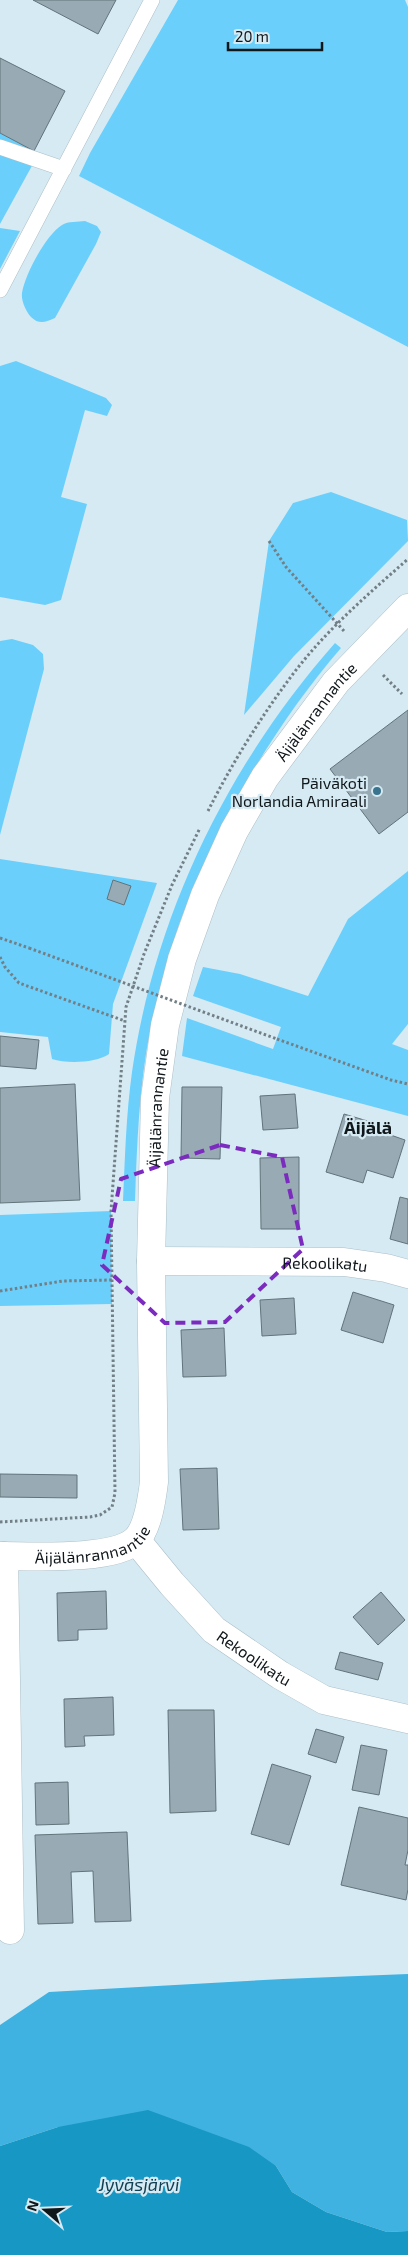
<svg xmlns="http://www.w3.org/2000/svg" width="408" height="2255" font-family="'Exo 2',sans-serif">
<rect width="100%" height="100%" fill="#d6eaf3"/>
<path fill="#6bcffb" d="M178,0H405L408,7V347L79,176L90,153Z
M0,133L39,153L0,224Z
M85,221L97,226L101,232L96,244L55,318C46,322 39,325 31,317C26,311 21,301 22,293C25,274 46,235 62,225C68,221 78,222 85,221Z
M0,228L20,231L0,269Z
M16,361L106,398L112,405L107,416L85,410L61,497L87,504L61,600L45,605L0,597V366Z
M331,492L407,520L408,541L294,656L244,715L269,541L293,503Z
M12,639L33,645L43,654L44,669L0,835V641Z
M335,643L341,648C274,726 220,819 183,914C174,936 169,961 162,983C158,999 153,1015 150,1031C139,1087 137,1144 135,1201H123C125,1158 126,1115 132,1072C155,913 229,763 335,643Z
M0,859L157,883L113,1004L109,1054C96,1063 67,1064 52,1059L48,1037L0,1032Z
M408,871V1024L392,1044L408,1050V1116L182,1056L187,1018L273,1049L281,1027L193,996L203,967L240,974L308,996L348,919Z
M111,1211L112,1304L0,1306V1215Z"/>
<path fill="#40b2e1" d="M408,1974V2231L387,2232L326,2212L292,2192L276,2166L58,2127L0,2146V2025L49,1992L283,1979Z"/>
<path fill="#1697c4" d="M148,2110L249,2147L276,2166L292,2192L326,2212L387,2232L408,2231V2255H0V2146L58,2127Z"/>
<path fill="#98aab3" stroke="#61737b" d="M33,0H116L98,34Z
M0,58L65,91L34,151L0,133Z
M408,710V812L379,834L330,769Z
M113,880L131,886L124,905L107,899Z
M0,1036L39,1040L36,1069L0,1066Z
M75,1084L80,1200L0,1203V1088Z
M182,1087H222L220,1159L181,1158Z
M295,1094L298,1128L263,1130L260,1096Z
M344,1114L381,1125L379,1131L405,1140L393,1178L367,1170L363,1183L326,1172Z
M299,1157V1229H261L260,1158Z
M400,1197L408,1199V1244L390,1239Z
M353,1292L394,1305L383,1343L341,1330Z
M294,1298L296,1334L262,1336L260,1300Z
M224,1328L226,1376L183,1377L181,1330Z
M217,1468L219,1529L183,1530L180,1469Z
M0,1474L77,1475V1498L0,1497Z
M106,1591L107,1629L78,1630V1640L58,1641L57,1593Z
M381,1592L405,1620L378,1645L353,1617Z
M340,1652L383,1663L378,1680L335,1669Z
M113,1697L114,1735L84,1736L85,1746L65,1747L64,1699Z
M168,1710H214L216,1811L170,1813Z
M316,1729L344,1737L336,1763L308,1754Z
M361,1745L387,1750L379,1795L352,1790Z
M272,1764L311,1776L289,1845L251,1834Z
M68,1782L69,1824L36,1825L35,1783Z
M359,1807L408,1818V1850L405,1865H408V1889L406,1900L341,1885Z
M127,1832L131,1921L95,1922L93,1871L71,1872L73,1923L38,1924L35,1835Z"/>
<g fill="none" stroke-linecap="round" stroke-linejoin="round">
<g stroke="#acbfc8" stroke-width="16">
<path id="lane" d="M0,147L64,169
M0,290L152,0"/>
</g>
<g stroke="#acbfc8" stroke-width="29">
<g id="street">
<path id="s1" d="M151,1261L344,1262L386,1268L408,1274"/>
<path id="s2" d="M136,1540L172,1584L214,1630L280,1675L324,1700L408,1719"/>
<path id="s3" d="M0,1556C31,1556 114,1561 136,1540C148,1528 152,1498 154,1482L151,1261L155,1098L165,1025L182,959L205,895L234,831L265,777L336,682L408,608"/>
<path d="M4,1556L10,1930"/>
</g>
</g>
<path stroke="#727f86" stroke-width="3" stroke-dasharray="2.5 2.5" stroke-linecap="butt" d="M269,541L286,567L344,631
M383,675L402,694
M208,811C230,767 260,718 290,678C323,633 366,596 408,559
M0,938L29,948
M0,957L5,967L19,983L125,1021
M277,1039L391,1080L408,1084
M0,1291L63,1281L112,1280
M0,1522L90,1517L100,1515L112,1507L115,1493L111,1211L126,1007L144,954L172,885L200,828"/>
<use href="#lane" stroke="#fff" stroke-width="15"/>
<use href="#street" stroke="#fff" stroke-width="28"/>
<path stroke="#727f86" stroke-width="3" stroke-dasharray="2.5 2.5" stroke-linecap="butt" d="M29,948L277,1039"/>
</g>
<path fill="none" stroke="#7b2cbf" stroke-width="4" stroke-dasharray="10 6" stroke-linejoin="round" d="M220,1145L282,1157L303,1249L225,1322L165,1323L102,1265L121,1179Z"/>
<circle fill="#3a738d" stroke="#d6eaf3" stroke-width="2" cx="377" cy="791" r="5"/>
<g text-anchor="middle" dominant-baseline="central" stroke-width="4.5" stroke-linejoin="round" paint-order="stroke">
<g font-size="16" fill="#10171b" stroke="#d6eaf3">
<text stroke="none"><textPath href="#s3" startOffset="1010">Äijälänrannantie</textPath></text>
<text stroke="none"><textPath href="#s3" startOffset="575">Äijälänrannantie</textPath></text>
<text stroke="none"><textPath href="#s1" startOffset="174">Rekoolikatu</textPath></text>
<text stroke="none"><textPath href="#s3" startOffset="95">Äijälänrannantie</textPath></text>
<text stroke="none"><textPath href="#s2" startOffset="168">Rekoolikatu</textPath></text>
</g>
<g font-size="16" fill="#10171b" stroke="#d6eaf3" text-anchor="end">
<text x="367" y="782">Päiväkoti<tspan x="367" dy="18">Norlandia Amiraali</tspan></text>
</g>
<g font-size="18" font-weight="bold" fill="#10171b" stroke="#d6eaf3">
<text x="368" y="1127">Äijälä</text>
</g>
<g font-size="18" font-style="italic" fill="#0e3f52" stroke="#d6eaf3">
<text x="139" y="2184">Jyväsjärvi</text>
</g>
</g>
<g transform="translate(45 2210) rotate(289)" stroke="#d6eaf3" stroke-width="4" paint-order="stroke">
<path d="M0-4L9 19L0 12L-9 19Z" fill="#10171b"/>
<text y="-8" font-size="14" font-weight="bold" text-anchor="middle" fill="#10171b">N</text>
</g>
<path d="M228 42v8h94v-8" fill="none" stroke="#10171b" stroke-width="2.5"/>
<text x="235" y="42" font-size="15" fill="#10171b" stroke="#d6eaf3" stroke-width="4" paint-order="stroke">20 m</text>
</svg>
